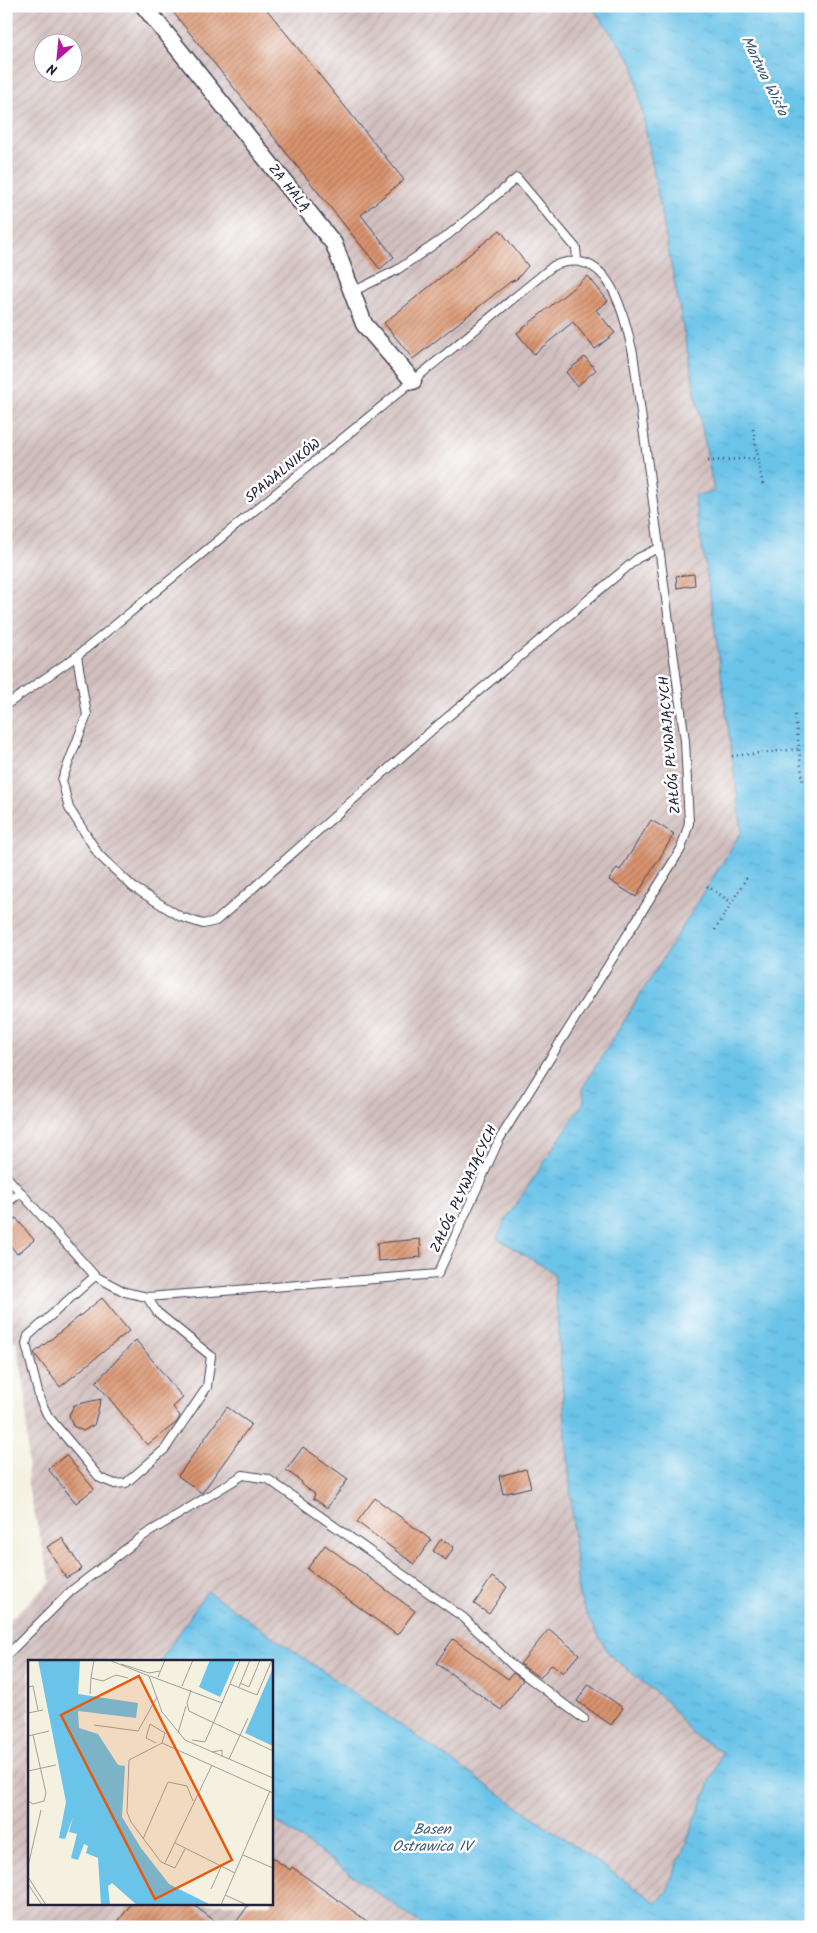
<svg xmlns="http://www.w3.org/2000/svg" width="817" height="1933" font-family="Kalam,sans-serif">
<defs>
<pattern id="industrial-furrows" width="10" height="10" patternUnits="userSpaceOnUse" patternTransform="scale(1.25)"><rect width="10" height="10" fill="#d1bfbe"/><path d="M-1 1l2-2M0 10L10 0M9 11l2-2" fill="none" stroke="#b3a4a4"/></pattern>
<pattern id="water-ripples" width="26" height="14" patternUnits="userSpaceOnUse" patternTransform="scale(1.25)"><rect width="26" height="14" fill="#6ac3e8"/><path d="M2 4q2-2 4 0t4 0M15 11q2-2 4 0t4 0" fill="none" stroke="#5ca7c8"/></pattern>
<pattern id="building-hatch" width="6" height="6" patternUnits="userSpaceOnUse" patternTransform="scale(1.25)"><rect width="6" height="6" fill="#d9936e"/><path d="M-1 1l2-2M0 6l6-6M5 7l2-2" fill="none" stroke="#b0785c"/></pattern>
</defs>
<rect width="100%" height="100%" fill="#fff"/>
<filter id="ink" filterUnits="userSpaceOnUse"><feTurbulence type="fractalNoise" baseFrequency=".02" numOctaves="2"/><feDisplacementMap in="SourceGraphic" scale="10" xChannelSelector="R" yChannelSelector="G"/><feConvolveMatrix kernelMatrix="1 2 1 2 8 2 1 2 1" color-interpolation-filters="sRGB"/></filter>
<filter id="wash" filterUnits="userSpaceOnUse"><feTurbulence type="fractalNoise" baseFrequency=".0096" numOctaves="4" result="noise"/><feDisplacementMap in="SourceGraphic" scale="20" xChannelSelector="R" yChannelSelector="G"/><feGaussianBlur stdDeviation="1.12" result="paint"/><feColorMatrix in="noise" values="0 0 0 0 0 0 0 0 0 0 0 0 0 0 0 0 0 1.4 0 .05"/><feComposite in="paint" operator="in"/></filter>
<g filter="url(#wash)">
<rect width="100%" height="100%" fill="#f4f1e0"/>
<path fill="url(#industrial-furrows)" fill-rule="evenodd" d="M6,6H591L633,63L714,491L694,497L713,614L742,831L583,1087L584,1102L507,1218L554,1273L578,1592L587,1616L610,1655L668,1703L692,1734L722,1751L667,1892L657,1903L644,1927H6V1623L51,1582L28,1487L26,1398L17,1341H6ZM42,42H72V72H42ZM29,1662H271V1904H29Z"/>
<path fill="url(#water-ripples)" stroke="#467292" d="M591,6H811V1927H426L271,1818V1662H160L207,1591L657,1903L667,1891L722,1752L692,1734L668,1703L610,1655L587,1616L578,1592L554,1273L497,1238L507,1218L584,1102L583,1087L742,831L713,614L694,496L714,491L633,63Z"/>
<g id="blocks">
<path fill="url(#building-hatch)" d="M168,6H264L404,180L361,215L394,257L380,269Z
M500,230L528,266L517,279L510,282L413,359L384,323Z
M588,276L608,301L596,310L615,333L595,349L573,322L534,354L517,333Z
M585,357L596,370L577,386L566,372Z
M694,574L695,585L677,588L676,576Z
M651,820L674,834L636,897L609,880L617,868L620,870Z
M16,1218L34,1240L17,1254L6,1240V1226Z
M420,1239L421,1257L378,1261L377,1243Z
M102,1298L129,1331L60,1387L34,1353Z
M136,1340L183,1398L173,1407L180,1416L177,1422L147,1445L96,1382Z
M101,1399L94,1425L83,1431L73,1426L69,1415L74,1405Z
M227,1407L251,1424L202,1493L178,1476Z
M303,1447L348,1479L327,1508L313,1498L315,1494L301,1484L302,1482L286,1470Z
M66,1455L94,1489L76,1503L48,1469Z
M526,1469L531,1487L503,1494L499,1476Z
M375,1498L431,1540L414,1564L357,1522Z
M62,1538L82,1569L66,1578L47,1547Z
M441,1539L454,1547L446,1560L433,1551Z
M325,1545L415,1611L397,1635L307,1569Z
M492,1577L507,1587L489,1614L474,1604Z
M549,1629L579,1654L563,1673L552,1664L540,1678L520,1664Z
M453,1639L508,1679L513,1673L523,1680L501,1710L436,1663Z
M589,1684L623,1708L611,1725L577,1701Z
M271,1857L290,1870L292,1867L375,1927H233L249,1904H271Z
M131,1904H192L223,1927H114Z"/>
</g>
</g>
<g filter="url(#ink)">
<use href="#blocks" fill-opacity="0" stroke="#424154" stroke-width="1"/>
<g fill="none" stroke-linecap="round" stroke-linejoin="round">
<g stroke="#424154" stroke-width="10">
<path id="service" d="M352,292L397,270L448,235L517,178L576,248L577,260
M77,656L87,715L62,780L69,808L99,855L133,887L181,917L203,924L216,921L432,730L638,558L659,548
M6,705L77,656L553,266C610,243 623,313 633,353L685,741L689,823L681,849L499,1140L438,1274L147,1297L125,1292L95,1276L6,1176
M6,1204L21,1192
M95,1276L28,1336L26,1344L40,1400L48,1416L100,1478L115,1484L126,1483L165,1449L207,1387L211,1356L157,1312L147,1297
M6,1656L71,1591L143,1536L243,1475L268,1479L464,1618L513,1666L584,1719"/>
</g>
<g stroke="#424154" stroke-width="19">
<path id="minor" d="M144,6L334,244L364,324L413,381"/>
</g>
<path stroke="#424154" stroke-width="2.5" stroke-dasharray="1 4" stroke-linecap="butt" d="M753,429L763,487
M708,461L756,458
M795,715L803,783
M732,756L798,749
M707,886L731,902
M715,930L747,877"/>
<use href="#service" stroke="#fff" stroke-width="8"/>
<use href="#minor" stroke="#fff" stroke-width="16"/>
</g>
</g>
<g text-anchor="middle" dominant-baseline="central" stroke-width="5" stroke-linejoin="round" paint-order="stroke">
<g font-size="14" fill="#22223b" stroke="#fff">
<text transform="translate(289 188) rotate(51)">ZA HALĄ</text>
<text transform="translate(283 471) rotate(-39)">SPAWALNIKÓW</text>
<text transform="translate(670 745) rotate(-95)">ZAŁÓG PŁYWAJĄCYCH</text>
<text transform="translate(464 1189) rotate(-65)">ZAŁÓG PŁYWAJĄCYCH</text>
</g>
<g font-size="15" font-style="italic" fill="#3b5a78" stroke="#fff">
<text transform="translate(764 76) rotate(64)">Martwa Wisła</text>
<text x="432" y="1830">Basen<tspan x="432" dy="17">Ostrawica IV</tspan></text>
</g>
</g>
<g transform="translate(28 1660)">
<rect width="245" height="245" fill="#f4f1e0"/>
<path d="M10,0H52L50,34L110,43L108,58L50,51L51,68L70,74L90,105L97,106L94,157L113,188L141,224L183,245H109L84,223L80,226L82,245H73L70,198L58,193L60,186L56,184L50,200L43,198L49,174L41,172L45,157L37,179L31,178L38,142ZM182,0H208L192,37L171,27ZM245,8V86L217,73Z" fill="#6ac3e8"/>
<path fill="none" stroke="#a09e9e" stroke-width="1" d="M66,0L63,18L75,21L88,15L100,18M81,0L121,16L134,52L157,80L245,118M93,4L121,13L132,11M122,16L194,43L212,0M130,17L137,0M212,23L221,27L232,0M202,24L229,35L244,0M154,26L165,0M0,27L5,26L10,50M211,27L222,0M163,30L159,43L161,51L245,91M62,34L63,18M0,53L15,50M66,65L110,71L129,37M150,73L158,46M0,76L21,71M164,80L177,82L194,43M128,83L118,78L122,64L137,73L134,83M184,92L194,90V97M201,99L220,58M0,111L28,105M0,141L5,144L16,141L18,133L5,75M115,179L140,122L159,126L165,141M147,183L207,213M157,189L147,208L133,202L103,162L99,152L101,100L134,83L245,133M215,195L245,208M137,203L184,105M0,206L13,150M0,217L18,245M0,224L14,245M183,229L193,207M197,235L219,245M193,245L242,131"/>
<path fill="#e8590c" fill-opacity="0.15" stroke="#e8590c" stroke-width="2.5" d="M111,16L204,200L127,239L33,55Z"/>
<rect width="245" height="245" fill="none" stroke="#22223b" stroke-width="2.5"/>
</g>
<rect width="817" height="1933" fill="none" stroke="#fff" stroke-width="25"/>
<g transform="translate(58 58) rotate(207)"><circle r="24" fill="#ffffff" stroke="#a7a7b1"/>
<path d="M0-4L9 19L0 12L-9 19Z" fill="#b5179e"/>
<text y="-8" font-size="14" font-weight="bold" text-anchor="middle" fill="#22223b">N</text>
</g>
</svg>
